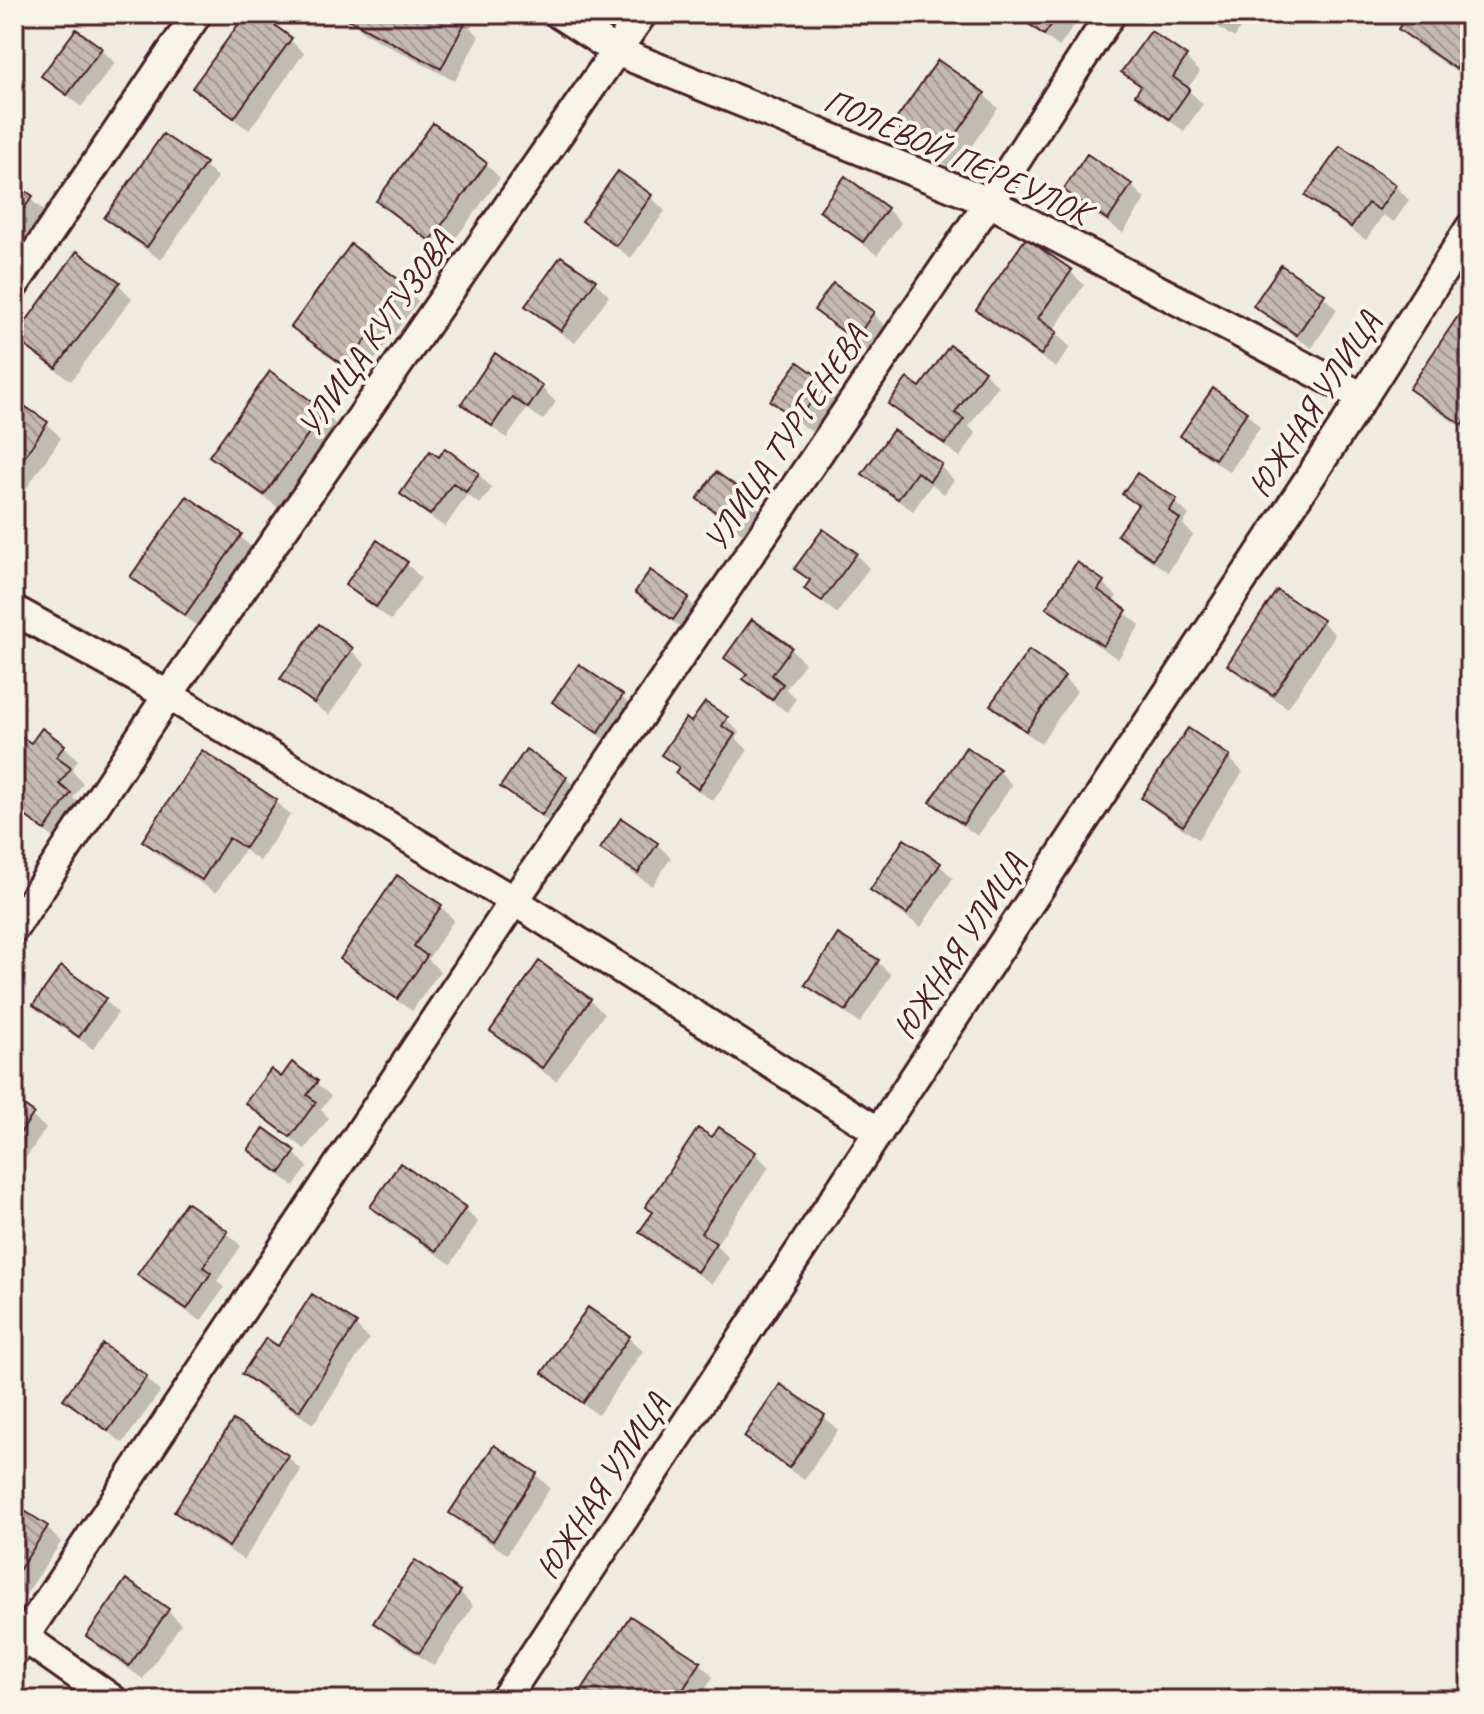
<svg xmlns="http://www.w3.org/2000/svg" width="1484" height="1714" font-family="Caveat,sans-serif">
<defs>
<pattern id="building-back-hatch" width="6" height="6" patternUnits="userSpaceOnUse" patternTransform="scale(2)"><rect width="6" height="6" fill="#c6b8b3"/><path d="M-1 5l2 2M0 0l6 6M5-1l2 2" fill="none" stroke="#a39592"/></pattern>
</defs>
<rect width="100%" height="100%" fill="#f0ebe0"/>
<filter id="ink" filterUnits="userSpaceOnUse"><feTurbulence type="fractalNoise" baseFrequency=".0125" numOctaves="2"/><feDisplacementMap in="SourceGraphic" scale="16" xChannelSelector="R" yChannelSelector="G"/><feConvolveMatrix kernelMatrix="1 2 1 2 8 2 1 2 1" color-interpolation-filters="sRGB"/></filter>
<g filter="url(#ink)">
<path fill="#0003" d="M248,14H255L290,40L304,53L249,130L209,101L195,88Z
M353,14H449L465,22L479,36L455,81L364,33L350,19Z
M1015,14H1082L1059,47Z
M1200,14H1249L1250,15L1234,38Z
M1411,14H1470V81L1414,43L1400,29Z
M101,49L115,63L81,107L44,75Z
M1186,58L1200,72L1187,89L1203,104L1184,131L1151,108L1138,94L1142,88L1124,72Z
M938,62L984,95L998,108L954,171L908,139L895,125Z
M433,126L486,164L500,178L445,253L392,214L378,201Z
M204,165L218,178L161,260L121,232L107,218Z
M619,174L651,197L665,211L631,258L599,235L585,221Z
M14,185L45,212L14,255Z
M1131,185L1145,199L1123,233L1080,204L1066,190Z
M1395,186L1409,200L1394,222L1383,215L1366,240L1322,209L1308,195Z
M887,209L901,223L877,255L836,224L822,211Z
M352,247L405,287L418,301L360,380L307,340L293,326Z
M562,259L595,282L609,296L575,343L542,320L528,306Z
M1070,271L1084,285L1053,331L1070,347L1056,368L993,324L979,310Z
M118,284L132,298L71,381L30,351L17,338Z
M833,286L873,314L887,328L870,352L830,324L817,310Z
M1323,296L1337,310L1312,348L1270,320L1256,306Z
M1470,318V433L1425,403L1411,389Z
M984,372L998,386L969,426L976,434L960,457L905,417L891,403L920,390Z
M824,383L838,397L812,432L787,414L773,401Z
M542,388L556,402L543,420L527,409L507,438L477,417L463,403Z
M14,401L47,424L61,438L14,506Z
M323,412L337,426L279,508L226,470L212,456Z
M1246,413L1260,427L1230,472L1197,450L1183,436Z
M440,460L478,474L492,488L480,504L467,495L445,527L417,508L403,494Z
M940,466L954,480L944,494L932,484L913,511L879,488L865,474Z
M1125,494L1175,501L1189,515L1183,524L1193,535L1168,572L1134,549L1120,535L1139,508Z
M700,499L751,500L765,514L748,537L713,513Z
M240,536L254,550L200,628L147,591L133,577Z
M377,543L407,564L421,578L391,620L361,598L347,584Z
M856,554L869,568L837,614L807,588L811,582L797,569Z
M1077,565L1103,583L1117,596L1113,603L1140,625L1118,659L1063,622L1049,608Z
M638,592L687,599L701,613L688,632L651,606Z
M753,621L791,649L805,663L786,689L796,699L787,712L760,693L746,679L747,677L727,658Z
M1322,621L1335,635L1288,708L1244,679L1230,665Z
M351,650L365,664L329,715L297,693L283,679Z
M579,667L622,697L636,711L612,745L569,715L555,702Z
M1064,678L1077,691L1041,743L1006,719L992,705Z
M726,719L740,733L736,738L748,750L713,801L692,787L678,773L680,770L664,754L692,725Z
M14,739L32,746H64L78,760L71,770L83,783L73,798L84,809L60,842L14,809Z
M1229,758L1243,772L1198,839L1157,811L1144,798Z
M999,771L1012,785L978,836L946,815L932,801Z
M566,778L580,792L556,827L517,800L503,786Z
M276,801L290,815L260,861L244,850L216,893L158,855L144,841Z
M657,844L671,858L652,886L617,862L603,848Z
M939,865L953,878L921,927L886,903L872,890Z
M440,906L454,920L428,959L440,971L412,1011L356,972L342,959Z
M877,961L891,975L860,1023L822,998L808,984Z
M104,999L118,1013L93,1049L50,1019L36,1005Z
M590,1000L604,1014L556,1081L506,1045L492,1031Z
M293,1064L331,1096L321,1110L329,1118L305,1149L262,1117L248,1103L281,1079Z
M14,1102L46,1128L26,1158L14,1150Z
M713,1140L755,1153L769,1167L716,1245L729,1258L712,1284L655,1246L641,1232L654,1213L647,1206Z
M251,1150L294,1153L308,1167L294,1186L264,1164Z
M373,1207L465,1209L478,1222L451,1264L387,1221Z
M227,1233L241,1246L217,1281L224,1288L201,1321L153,1289L139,1275Z
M355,1325L369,1339L313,1424L259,1388L245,1374L279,1349Z
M629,1338L643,1351L598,1415L558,1386L544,1373Z
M103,1347L146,1378L160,1392L123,1443L80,1412L66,1399Z
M780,1387L824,1417L838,1430L804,1480L761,1450L747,1437Z
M233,1422L287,1456L301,1470L244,1560L190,1525L176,1512Z
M494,1447L536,1475L550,1488L507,1554L466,1527L452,1513Z
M14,1506L47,1528L61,1542L25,1596L14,1589Z
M460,1592L473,1606L434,1666L390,1637L376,1623Z
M167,1610L181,1624L143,1679L102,1650L88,1636Z
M700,1663L713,1677L699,1700H588L582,1694Z"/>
<path fill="url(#building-back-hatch)" stroke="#4a1f2b" stroke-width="2" d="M246,14H259L292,38L234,118L192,88Z
M351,14H453L466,21L441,69L348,19Z
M1015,14H1059L1044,35Z
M1408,14H1463L1457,23L1470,32V49L1456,69L1398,29Z
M76,29L102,48L67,95L41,76Z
M1151,31L1187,56L1173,77L1190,89L1169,119L1135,95L1141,86L1121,72Z
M938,60L985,93L940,158L892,125Z
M433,123L487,163L430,241L376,201Z
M163,134L206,163L147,247L104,218Z
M1340,146L1396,185L1379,210L1368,203L1351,227L1305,196Z
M1087,154L1132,184L1108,220L1063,190Z
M618,171L652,195L616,246L582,221Z
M845,176L888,208L863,242L819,211Z
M14,183L33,196L14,222Z
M1026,238L1072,270L1038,318L1057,332L1041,355L976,310Z
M351,244L406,285L346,367L291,327Z
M77,251L120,282L56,368L14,338Z
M561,256L596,280L561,331L525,306Z
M1281,265L1325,294L1297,335L1253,306Z
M833,283L874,312L855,340L814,310Z
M1462,310L1470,315V414L1462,425L1409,389Z
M950,345L985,371L955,413L964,419L945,444L888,404L907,378L920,387Z
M495,353L543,386L528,408L512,397L492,426L461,404Z
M798,362L826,382L798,420L770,401Z
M270,371L325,411L264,495L209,456Z
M1213,388L1247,412L1215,459L1180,436Z
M14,399L48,422L14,472Z
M893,430L942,464L930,481L917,472L898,499L862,474Z
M445,448L479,473L466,492L453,483L430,515L400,494L430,451L439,457Z
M716,472L753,498L734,525L697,499Z
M1137,473L1177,499L1169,511L1180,519L1153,559L1117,535L1138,505L1122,494Z
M187,496L242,534L185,615L130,577Z
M823,529L857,553L822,601L804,589L810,580L794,569Z
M377,540L408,562L376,607L345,585Z
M1077,562L1104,581L1098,590L1127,610L1103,646L1046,608Z
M650,570L689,597L673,620L635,592Z
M1277,590L1323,620L1273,695L1227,665Z
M752,619L792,647L772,675L783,684L772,700L743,679L747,674L724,658Z
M319,624L353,648L314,703L280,679Z
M1029,650L1065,676L1026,731L990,705Z
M579,664L623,695L598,733L552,702Z
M705,702L728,717L722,726L735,734L698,789L675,773L679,767L661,755L686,718L691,722Z
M42,728L65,745L56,757L71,768L59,784L71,793L45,830L14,808V736L16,733L31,743Z
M1188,728L1230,756L1183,826L1141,798Z
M966,747L1000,769L963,824L930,802Z
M526,749L567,777L542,815L500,787Z
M202,750L277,800L245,848L229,838L202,880L142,841Z
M621,818L658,843L638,873L600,849Z
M904,839L941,863L907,914L870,890Z
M397,875L442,905L414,946L427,956L397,999L340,959Z
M838,934L879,960L846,1011L805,985Z
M539,961L591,999L542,1068L490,1031Z
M61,966L106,998L79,1037L33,1005Z
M292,1062L318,1081L307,1095L316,1102L290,1137L245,1103L271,1069L281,1077Z
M14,1099L34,1113L14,1142Z
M719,1127L756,1152L701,1233L716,1243L697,1272L639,1232L653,1212L645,1207L698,1128L712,1137Z
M264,1128L296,1151L280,1173L248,1150Z
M400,1163L466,1207L436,1251L370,1207Z
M186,1202L228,1231L203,1267L211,1273L187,1309L137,1275Z
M312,1294L357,1323L299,1411L242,1374L266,1338L278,1346Z
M588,1307L630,1336L583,1403L542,1373Z
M103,1344L147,1376L108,1431L63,1399Z
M780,1384L825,1415L789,1468L744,1437Z
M233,1420L288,1455L229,1547L174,1512Z
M494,1445L537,1473L493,1541L449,1513Z
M14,1504L48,1526L14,1578Z
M415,1560L461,1591L419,1653L373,1623Z
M126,1579L169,1609L129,1666L86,1636Z
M630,1616L701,1662L678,1697L666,1689L659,1700H588L579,1694Z"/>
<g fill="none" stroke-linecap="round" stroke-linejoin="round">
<g stroke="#4a1f2b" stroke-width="34">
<path id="street" d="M559,14L616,51L989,202L1363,397
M14,285L197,14
M14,610L168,695L514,901L879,1132
M14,928L168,695L642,14
M14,1630L113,1700
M14,1652L514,901L989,202L1111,14
M504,1700L1363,397L1470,228"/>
</g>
<use href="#street" stroke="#f7f3e8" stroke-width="28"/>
</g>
</g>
<g text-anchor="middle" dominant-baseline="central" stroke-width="8" stroke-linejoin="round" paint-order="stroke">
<g font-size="34" fill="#4a1f2b" stroke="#f7f3e8">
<text transform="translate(957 156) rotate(24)">ПОЛЕВОЙ ПЕРЕУЛОК</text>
<text transform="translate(375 334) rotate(-55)">УЛИЦА КУТУЗОВА</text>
<text transform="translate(1314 404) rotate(-57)">ЮЖНАЯ УЛИЦА</text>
<text transform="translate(785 438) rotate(-56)">УЛИЦА ТУРГЕНЕВА</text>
<text transform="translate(959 946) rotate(-57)">ЮЖНАЯ УЛИЦА</text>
<text transform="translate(602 1486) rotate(-57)">ЮЖНАЯ УЛИЦА</text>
</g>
</g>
<rect width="1484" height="1714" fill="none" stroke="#f7f3e8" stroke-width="48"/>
<rect x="24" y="24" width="1436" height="1666" fill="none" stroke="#4a1f2b" stroke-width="3" filter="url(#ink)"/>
</svg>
